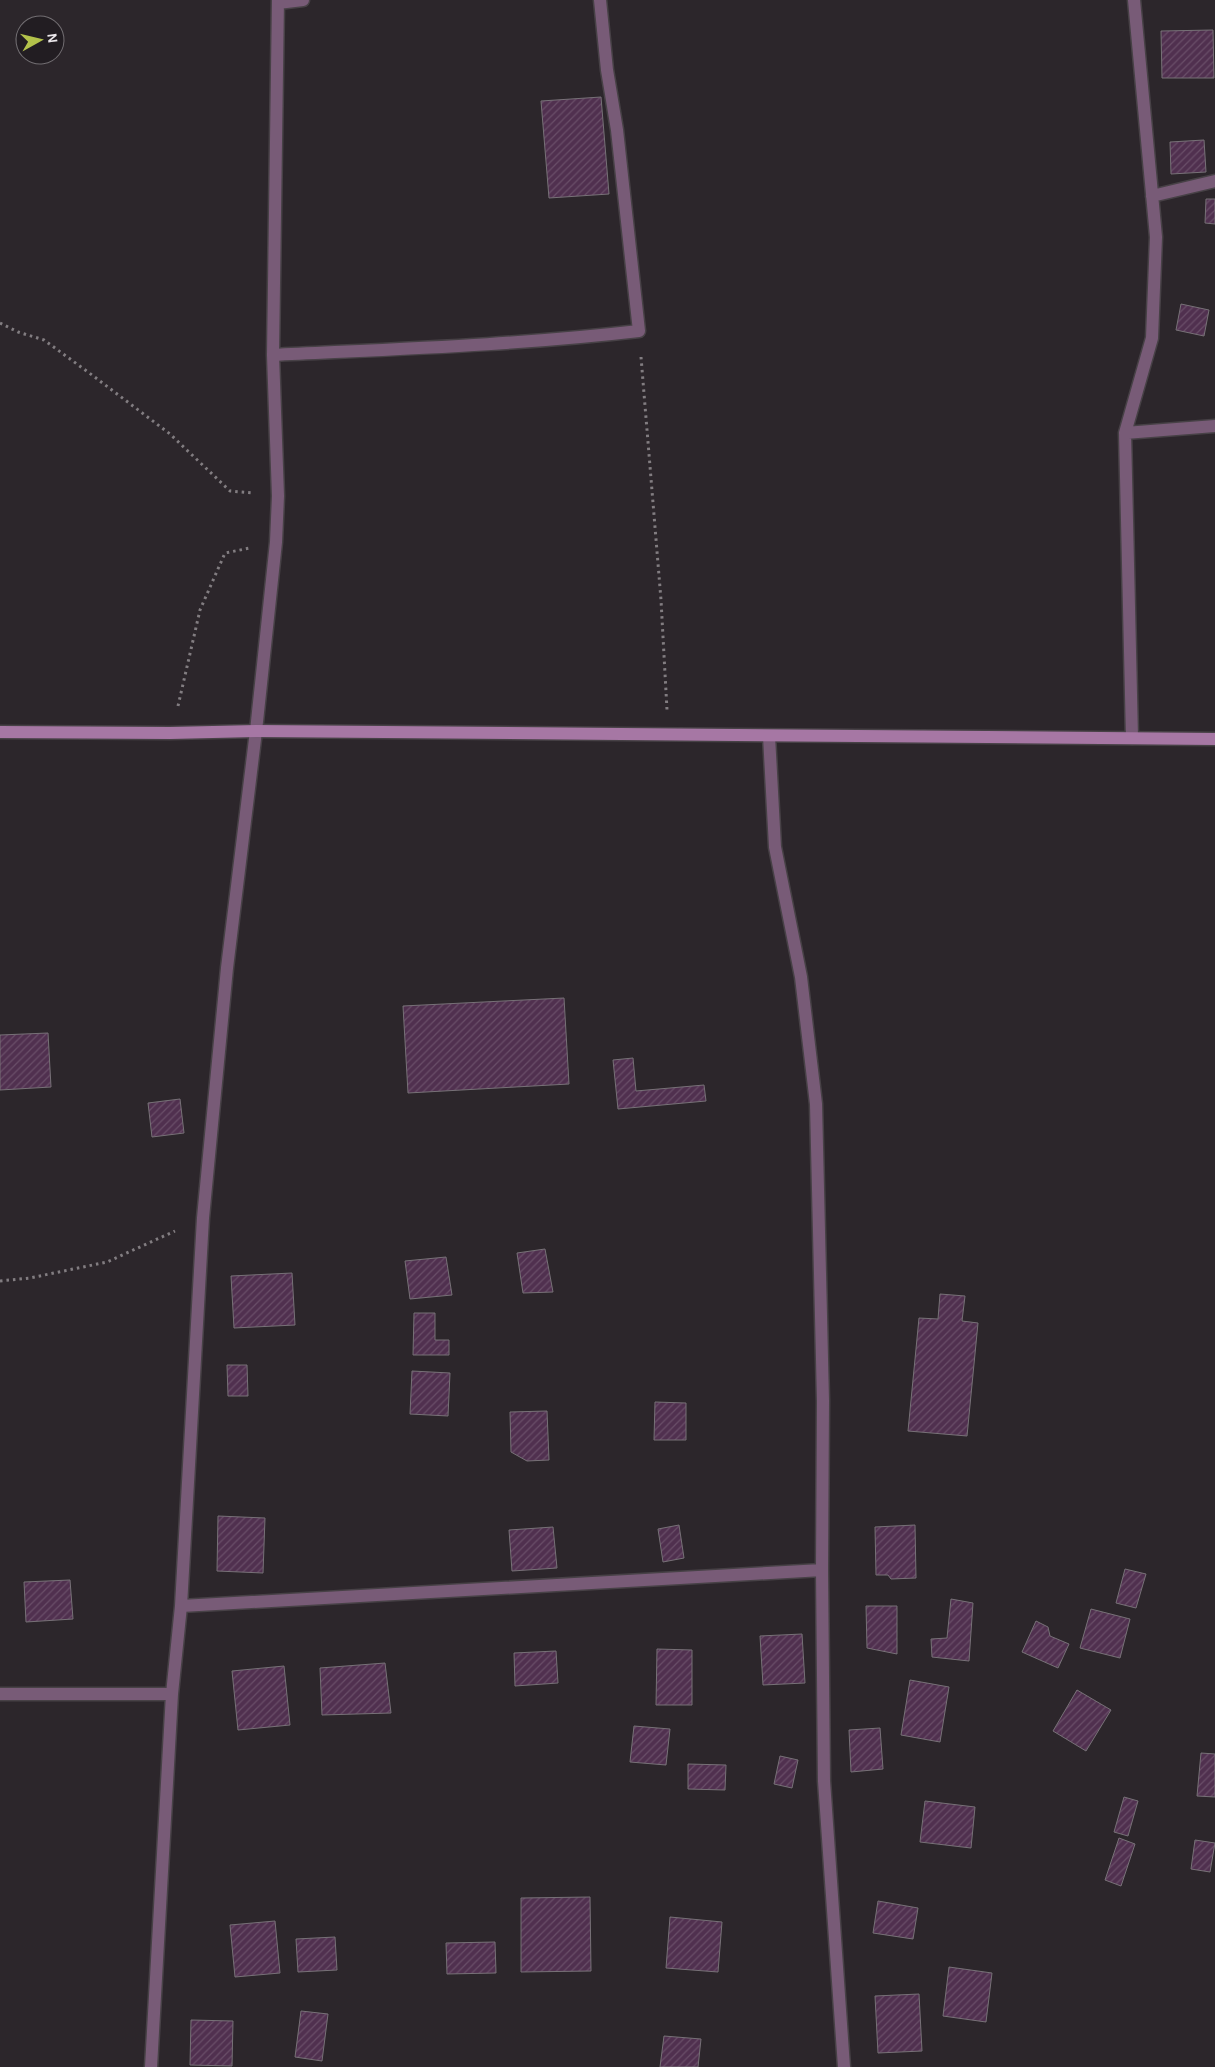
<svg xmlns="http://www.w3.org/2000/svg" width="1215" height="2067" font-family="'Alegreya Sans',sans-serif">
<defs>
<pattern id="building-hatch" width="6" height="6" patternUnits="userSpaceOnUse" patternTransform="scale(1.25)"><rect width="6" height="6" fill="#50304f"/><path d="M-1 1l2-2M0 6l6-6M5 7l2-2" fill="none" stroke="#694e68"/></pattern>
</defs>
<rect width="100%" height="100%" fill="#2c262b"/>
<path fill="url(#building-hatch)" stroke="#777177" d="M1213,30L1214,78H1162L1161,31Z
M601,97L609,194L549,198L541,101Z
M1204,140L1206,172L1171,174L1170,142Z
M1206,199H1215V224L1205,223Z
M1181,304L1209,310L1204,336L1176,330Z
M564,998L569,1084L408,1093L403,1006Z
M48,1033L51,1087L0,1090V1035Z
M633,1058L636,1091L704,1085L706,1101L618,1109L613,1060Z
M180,1099L184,1133L152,1137L148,1103Z
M545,1249L553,1292L523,1293L517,1253Z
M446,1257L452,1295L410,1299L405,1261Z
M292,1273L295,1325L234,1328L231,1276Z
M940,1294L965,1296L962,1321L978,1323L967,1436L908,1431L919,1318L938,1319Z
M414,1313H435V1340H449V1355H413Z
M227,1365H247L248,1396H228Z
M412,1371L450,1373L448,1416L410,1414Z
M655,1402L686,1403V1440H654Z
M547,1411L549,1460L527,1461L511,1452L510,1412Z
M218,1516L265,1518L263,1573L217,1571Z
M679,1525L684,1558L663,1562L658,1529Z
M915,1525L916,1578L891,1579L888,1575H876L875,1527Z
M553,1527L557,1568L512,1571L509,1530Z
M1125,1569L1146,1574L1136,1608L1116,1603Z
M70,1580L73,1619L26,1622L24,1582Z
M951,1599L973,1603L969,1661L932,1657L931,1639L947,1638Z
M866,1606H897V1654L867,1648Z
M1091,1609L1130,1619L1120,1658L1080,1648Z
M1036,1621L1048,1627L1050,1636L1069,1644L1058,1668L1022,1652Z
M802,1634L805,1683L763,1685L760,1636Z
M657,1649L692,1650V1705H656Z
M556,1651L558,1683L515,1686L514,1653Z
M385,1663L391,1713L322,1715L320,1668Z
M284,1666L290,1725L238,1730L232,1671Z
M910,1680L949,1687L940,1742L901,1735Z
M1077,1690L1111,1710L1086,1751L1053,1731Z
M634,1726L670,1729L666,1765L630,1762Z
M880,1728L883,1769L851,1772L849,1730Z
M1201,1753L1215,1754V1797L1197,1796Z
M780,1756L798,1760L792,1788L774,1784Z
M688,1764L726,1765L725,1790L688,1789Z
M1124,1797L1138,1801L1128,1836L1114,1832Z
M925,1801L975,1807L971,1848L920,1842Z
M1119,1838L1135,1844L1121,1886L1105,1880Z
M1195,1840L1215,1843L1210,1872L1191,1869Z
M590,1897L591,1971L521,1972V1898Z
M878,1901L918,1908L913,1939L873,1933Z
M670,1917L722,1922L718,1972L666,1968Z
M275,1921L280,1973L235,1977L230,1925Z
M335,1937L337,1970L298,1972L296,1939Z
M495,1942L496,1973L447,1974L446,1943Z
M949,1967L992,1973L986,2022L943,2016Z
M919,1994L922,2051L878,2053L875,1996Z
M301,2011L328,2014L322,2061L295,2057Z
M191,2020L233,2021L232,2066L190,2065Z
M664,2036L701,2039L698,2067H660Z"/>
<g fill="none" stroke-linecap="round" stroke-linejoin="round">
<g stroke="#474146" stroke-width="15">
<path id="street" d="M278,3L303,0
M1152,196L1215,181
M273,355C395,349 518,345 639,331L617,130L607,70L600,0
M1125,433L1215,426
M769,736L775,847L801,977L816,1104L823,1401L822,1570L824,1781L844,2067
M1132,738L1125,433L1152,338L1156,237L1134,0
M181,1606L822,1570
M0,1694H172
M151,2067L172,1694L181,1606L203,1218L227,968L256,731L276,542L278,496L273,355L278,0"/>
</g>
<g stroke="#474146" stroke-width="15">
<path id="secondary" d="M0,732L170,733L256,731L1215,739"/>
</g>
<path stroke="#827d81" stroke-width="3" stroke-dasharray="2.5 4" stroke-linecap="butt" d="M0,323L18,332L44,340L92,375L170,434L230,491L253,493
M641,357L661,600L667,710
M178,706L200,610L225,553L250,548
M0,1281L30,1278L107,1262L175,1231"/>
<use href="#street" stroke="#785b77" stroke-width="12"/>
<use href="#secondary" stroke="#a677a4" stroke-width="12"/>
</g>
<g transform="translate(40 40) rotate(82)"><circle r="24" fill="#221d22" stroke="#726e72"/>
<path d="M0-4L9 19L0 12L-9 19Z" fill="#b3c24b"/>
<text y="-8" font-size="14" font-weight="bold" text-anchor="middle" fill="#ebe7eb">N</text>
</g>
</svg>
